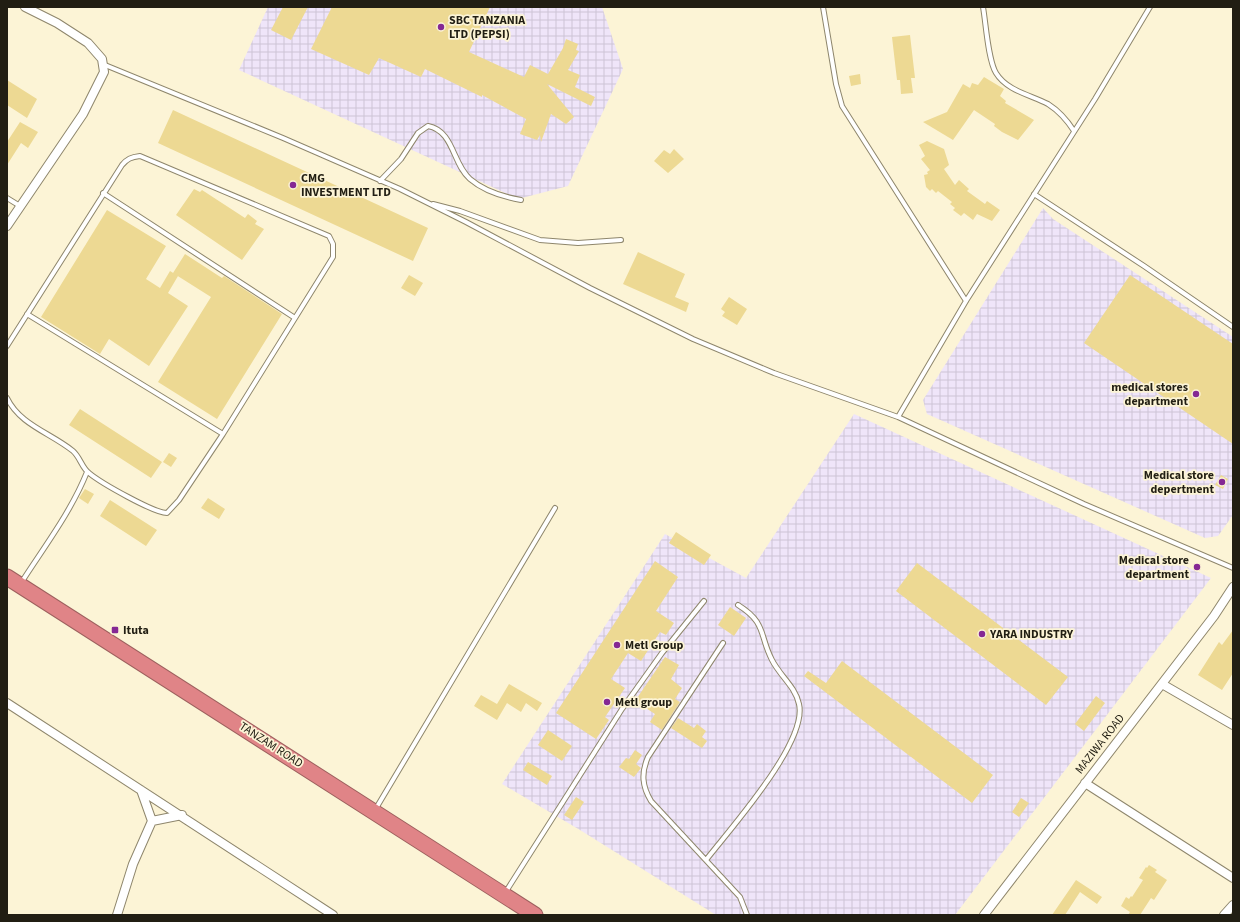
<svg xmlns="http://www.w3.org/2000/svg" width="1240" height="922" font-family="'Source Sans 3',sans-serif">
<defs>
<pattern id="industrial-grid" width="8" height="8" patternUnits="userSpaceOnUse"><rect width="8" height="8" fill="#efe5f9"/><path d="M0 4h8M4 0v8" fill="none" stroke="#cdc4d5"/></pattern>
</defs>
<rect width="100%" height="100%" fill="#fcf4d6"/>
<path fill="url(#industrial-grid)" d="M268,7H602L623,69L568,186L518,199L239,70Z
M1043,208L1053,219L1233,337V515L1218,536L1205,538L927,414L923,400Z
M854,414L1211,578L955,915H716L580,830L502,784L665,534L746,578Z"/>
<path fill="#edd993" d="M283,7H308L291,40L271,30Z
M332,7H490L469,52L524,77L530,65L548,74L563,48L566,39L578,44L576,50L579,51L568,70L580,75L575,87L595,97L591,106L547,84L574,117L566,124L551,114L541,142L540,135L537,140L520,134L526,119L482,95V97L425,69L421,77L379,58L369,75L311,49Z
M910,35L915,78H911L913,93L901,94L900,80H897L892,37Z
M860,74L861,84L851,86L849,76Z
M984,77L1004,89L1000,96L1006,101L1005,103L1034,120L1018,140L1002,132L994,126L995,124L974,110L953,140L923,122L947,112L963,84L970,88L972,83L978,85Z
M7,80L37,99L27,118L7,105Z
M173,110L428,228L413,261L158,143Z
M20,122L38,132L28,148L21,143L7,165V142Z
M927,141L944,149L949,165L944,169L955,185L959,180L969,189L967,191L985,204L987,201L1000,210L992,221L977,214L973,220L964,213L961,216L953,210L955,208L950,204L952,202L938,191L936,193L932,189L930,191L926,187L924,175L928,174L927,172L930,170L921,159L925,156L919,145Z
M674,149L684,159L668,173L654,161L664,150L670,154Z
M194,189L200,192L202,190L245,218L248,214L257,221L255,224L264,229L242,260L176,215Z
M107,210L166,246L146,279L160,288L170,271L178,276L168,293L188,306L149,366L109,339L100,354L41,317Z
M638,252L685,274L675,297L689,303L686,312L623,284Z
M185,254L222,278L224,276L282,314L217,419L158,382L211,297L173,273Z
M409,275L423,283L415,296L401,288Z
M1130,275L1233,344V444L1084,343Z
M729,297L747,309L737,325L722,316L725,312L721,309Z
M80,409L162,462L151,478L69,425Z
M169,453L177,458L171,467L163,462Z
M1221,475L1228,479L1223,489L1215,485Z
M85,489L94,494L88,504L79,498Z
M208,498L225,509L219,519L201,508Z
M110,500L157,530L146,546L100,516Z
M676,532L711,555L704,565L669,543Z
M655,561L678,577L656,611L674,623L666,635L660,632L641,661L628,653L611,679L625,688L605,717L609,720L596,739L556,713Z
M917,563L1068,677L1046,705L896,591Z
M730,607L746,618L734,636L718,625Z
M1233,630V673L1222,690L1198,675L1219,642L1222,645Z
M665,657L679,665L671,679L682,688L675,699L680,702L662,730L650,722L655,714L635,701Z
M842,661L993,775L972,803L804,676L808,671L826,683Z
M509,684L542,703L537,711L526,703L521,712L507,703L497,720L474,706L481,695L497,704Z
M1096,696L1105,703L1084,731L1075,724Z
M678,718L694,728L697,724L706,731L702,737L707,741L702,748L671,728Z
M548,730L572,746L562,761L538,745Z
M635,750L642,755L636,764L641,768L634,777L619,767L626,758L629,759Z
M528,762L552,776L547,785L523,770Z
M576,797L584,802L572,820L564,815Z
M1021,798L1029,803L1019,817L1012,812Z
M1149,865L1157,870L1155,872L1167,880L1154,900L1151,898L1140,915H1128L1130,912L1121,906L1126,897L1129,899L1131,896L1132,897L1143,880L1139,878L1146,867L1147,868Z
M1076,880L1102,897L1097,904L1080,892L1065,915H1052Z"/>
<g fill="none" stroke-linecap="round" stroke-linejoin="round">
<g stroke="#8e866c" stroke-width="6">
<path id="lane" d="M823,7L836,84L842,106L966,301
M983,7C986,24 988,60 996,73C1007,91 1031,95 1048,104C1059,111 1067,120 1074,131
M105,65L283,138L400,189L466,222L590,288L693,339L774,373L898,417L1084,504L1233,568
M380,181L401,159L418,133L428,126C454,131 452,163 470,179C484,191 504,197 521,200
M103,193L295,318
M1034,194L1144,266L1233,327
M7,198L20,206
M433,204L460,211L540,240L578,243L621,240
M27,314L223,434
M7,346L122,165C127,159 131,157 140,156L329,236L333,244V257L223,434L179,500L167,513C154,513 101,483 89,473C82,468 80,457 73,451C51,433 20,425 7,398
M898,417L966,301L1095,99L1150,7
M21,583C44,547 71,512 87,472
M723,643L648,757C641,773 642,786 651,801L740,897L747,915
M375,810L555,508
M706,860C730,829 808,742 799,704C795,686 780,676 772,660C759,635 767,623 738,605
M505,893L622,709L662,653L704,601"/>
</g>
<g stroke="#8e866c" stroke-width="10">
<path id="street" d="M7,226L83,114L104,72L102,59L88,43L57,23L25,7
M1162,684L1233,725
M7,703L333,915
M1085,783L1233,878
M141,790L152,821
M117,915L133,864L152,821L182,815
M984,915L1214,616L1233,587
M1224,915L1233,905"/>
</g>
<g stroke="#9d605e" stroke-width="17">
<path id="highway" d="M7,577L535,915"/>
</g>
<use href="#lane" stroke="#fff" stroke-width="4"/>
<use href="#street" stroke="#fff" stroke-width="8"/>
<use href="#highway" stroke="#e08487" stroke-width="15"/>
</g>
<g fill="#852894" stroke="#fcf4d6" stroke-width="1.5">
<circle cx="441" cy="27" r="4"/>
<circle cx="293" cy="185" r="4"/>
<circle cx="1196" cy="394" r="4"/>
<circle cx="1222" cy="482" r="4"/>
<circle cx="1197" cy="567" r="4"/>
<rect x="111" y="626" width="8" height="8" rx="2"/>
<circle cx="982" cy="634" r="4"/>
<circle cx="617" cy="645" r="4"/>
<circle cx="607" cy="702" r="4"/>
</g>
<g text-anchor="middle" dominant-baseline="central" stroke-width="3.5" stroke-linejoin="round" paint-order="stroke">
<g font-size="12" font-weight="bold" fill="#211e13" stroke="#fcf4d6" text-anchor="start">
<text x="449" y="20">SBC TANZANIA<tspan x="449" dy="14">LTD (PEPSI)</tspan></text>
<text x="301" y="178">CMG<tspan x="301" dy="14">INVESTMENT LTD</tspan></text>
<text x="1188" y="387" text-anchor="end">medical stores<tspan x="1188" dy="14">department</tspan></text>
<text x="1214" y="475" text-anchor="end">Medical store<tspan x="1214" dy="14">depertment</tspan></text>
<text x="1189" y="560" text-anchor="end">Medical store<tspan x="1189" dy="14">department</tspan></text>
<text x="123" y="630">Ituta</text>
<text x="990" y="634">YARA INDUSTRY</text>
<text x="625" y="645">Metl Group</text>
<text x="615" y="702">Metl group</text>
</g>
<g font-size="12" fill="#211e13" stroke="#fcf4d6">
<text transform="translate(1100 744) rotate(-52)">MAZIWA ROAD</text>
<text transform="translate(271 745) rotate(33)">TANZAM ROAD</text>
</g>
</g>
<rect width="1240" height="922" fill="none" stroke="#211e13" stroke-width="16"/>
</svg>
